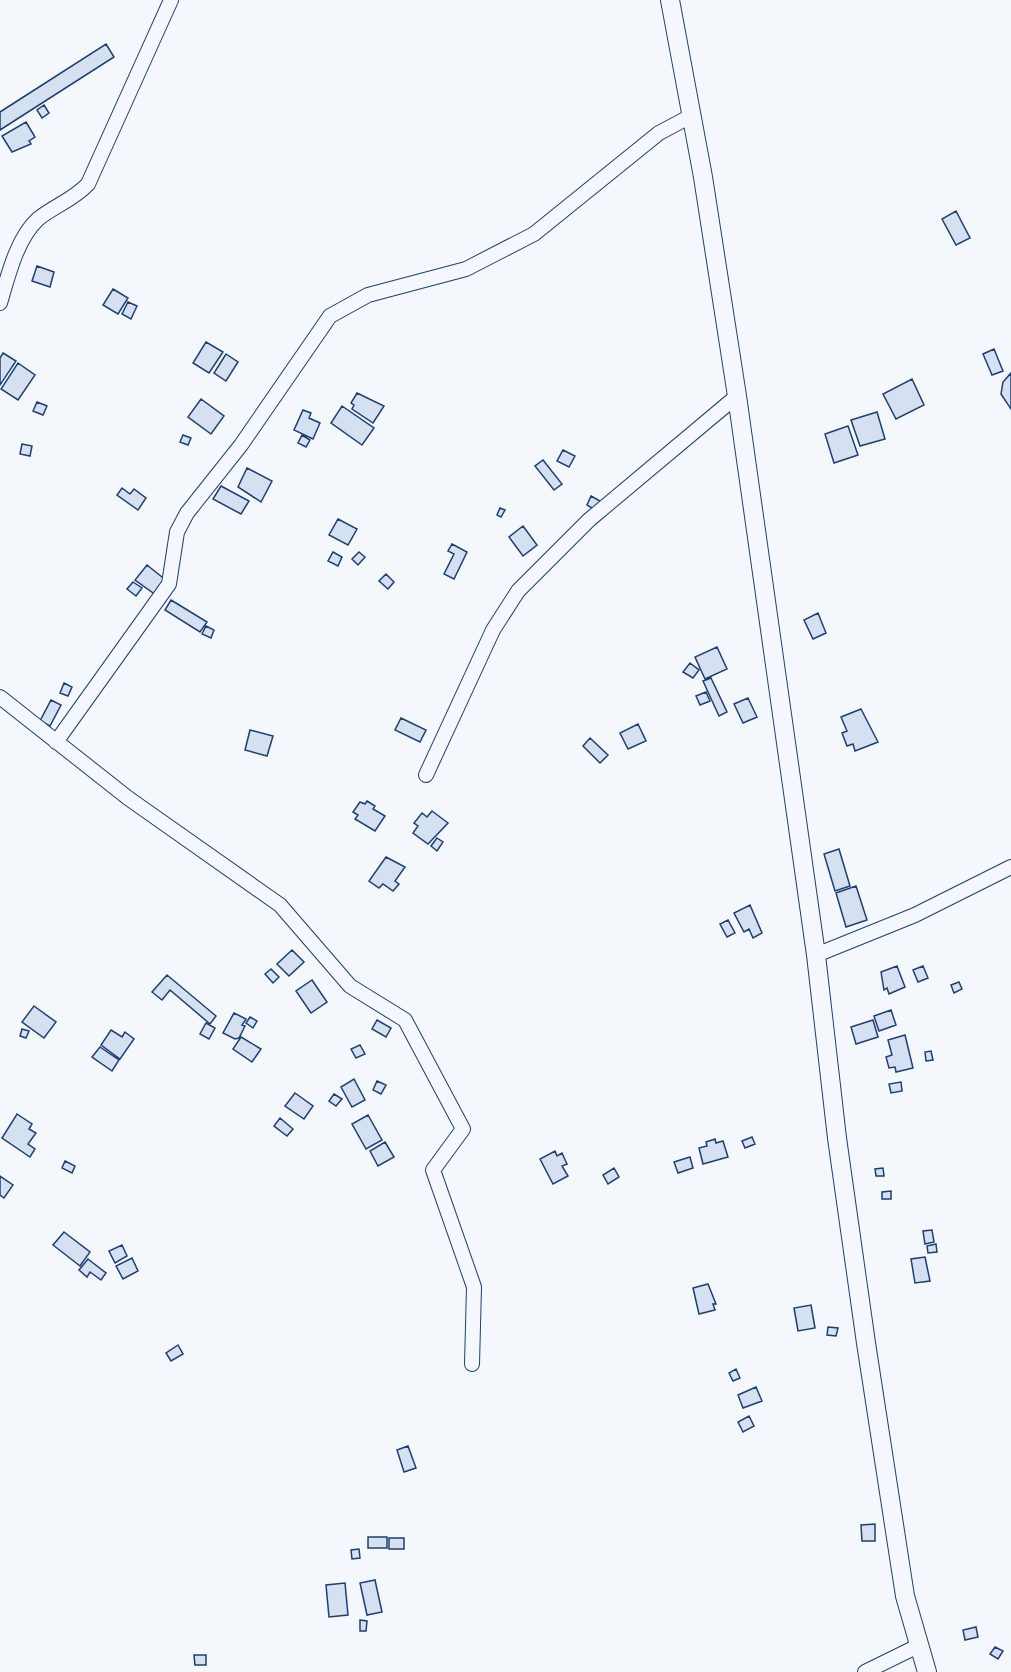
<svg xmlns="http://www.w3.org/2000/svg" width="1011" height="1672" font-family="'Fira Sans',sans-serif">
<rect width="100%" height="100%" fill="#f4f7fb"/>
<path fill="#d5e0f0" stroke="#1d3f73" stroke-width="1.5" d="M106,44L114,57L0,130V112Z
M44,105L49,113L42,118L37,110Z
M26,122L35,137L29,141L31,144L12,152L2,136Z
M956,211L970,238L956,245L942,219Z
M37,266L54,272L50,287L32,281Z
M113,289L128,298L118,314L103,305Z
M128,302L137,306L131,319L122,314Z
M206,342L223,352L209,373L193,363Z
M994,349L1003,371L992,375L983,354Z
M3,353L16,361L0,385V358Z
M226,354L238,362L226,381L214,373Z
M18,363L35,375L18,400L1,389Z
M1011,373V409L1001,394L1003,382Z
M912,379L924,405L896,419L883,394Z
M357,393L384,406L373,423L352,409L354,405L351,403Z
M201,399L224,416L211,434L188,417Z
M37,402L47,406L43,415L33,411Z
M342,406L374,428L362,445L331,423Z
M303,410L311,413L309,418L320,423L313,439L294,430Z
M877,412L885,439L860,446L851,420Z
M848,426L858,455L834,463L825,434Z
M183,435L191,438L188,445L180,442Z
M302,435L310,440L306,447L298,443Z
M22,444L32,446L30,456L20,454Z
M563,450L575,456L569,467L557,461Z
M543,460L562,484L554,490L535,466Z
M247,468L272,481L261,502L238,487Z
M221,486L249,501L241,514L213,499Z
M122,488L130,494L134,489L146,498L138,510L117,495Z
M591,496L600,501L595,510L587,505Z
M500,508L505,510L501,517L497,515Z
M338,519L357,529L348,545L329,535Z
M523,526L537,545L523,556L509,537Z
M452,544L467,552L454,579L444,574L454,554L448,551Z
M333,552L342,557L338,566L328,561Z
M359,552L365,557L358,565L352,559Z
M147,565L167,581L156,595L135,580Z
M386,574L394,582L388,589L379,581Z
M133,582L142,588L136,596L127,589Z
M171,600L207,622L200,632L165,610Z
M818,613L826,633L813,639L804,620Z
M206,626L214,630L211,638L202,634Z
M717,647L727,669L705,679L695,657Z
M690,663L699,670L693,678L683,672Z
M711,678L727,712L719,716L703,681Z
M64,683L72,687L68,696L60,693Z
M706,692L710,701L700,705L696,696Z
M748,698L757,717L743,723L734,704Z
M51,700L61,705L50,726L40,721Z
M861,709L878,742L855,751L853,744L847,746L842,733L847,731L841,717Z
M401,718L426,730L420,742L395,730Z
M638,724L646,741L628,749L620,733Z
M250,730L273,736L267,756L245,750Z
M590,738L608,755L600,763L583,746Z
M367,801L375,806L373,809L385,816L375,831L355,819L358,815L353,812L360,802L365,804Z
M432,811L448,823L428,844L413,833L418,826L414,823L422,813L427,817Z
M437,838L443,842L437,851L431,846Z
M839,849L850,886L835,891L824,854Z
M386,857L405,867L395,881L399,884L393,891L383,884L379,888L369,881Z
M856,886L867,920L846,927L836,893Z
M750,905L762,933L753,938L749,929L744,932L734,913Z
M728,920L735,933L727,937L720,924Z
M292,950L304,962L289,976L277,964Z
M897,966L905,987L889,994L887,988L884,990L881,972Z
M923,966L928,978L918,982L913,970Z
M271,969L279,977L273,983L265,974Z
M167,975L216,1016L210,1024L170,990L162,1000L152,992Z
M312,980L327,1002L311,1013L296,991Z
M959,982L962,989L954,993L951,985Z
M34,1006L56,1022L44,1038L22,1022Z
M891,1010L896,1025L879,1031L874,1016Z
M234,1013L246,1019L242,1025L245,1026L239,1038L235,1039L223,1033Z
M250,1017L257,1021L253,1028L246,1023Z
M377,1020L391,1028L386,1037L372,1029Z
M873,1020L878,1037L856,1044L851,1027Z
M206,1023L215,1028L209,1039L200,1034Z
M22,1029L29,1031L26,1038L20,1036Z
M111,1030L122,1037L125,1032L134,1039L120,1059L101,1045Z
M905,1035L913,1068L896,1072L895,1067L889,1068L886,1057L892,1055L888,1040Z
M241,1037L261,1049L252,1062L233,1049Z
M360,1045L365,1054L356,1058L351,1049Z
M100,1047L119,1060L112,1071L92,1057Z
M931,1051L933,1060L926,1061L925,1052Z
M354,1079L365,1100L352,1107L341,1087Z
M377,1081L386,1085L381,1094L373,1090Z
M901,1082L902,1091L891,1093L889,1084Z
M295,1093L313,1106L304,1119L285,1106Z
M334,1094L342,1099L336,1106L329,1101Z
M17,1114L32,1124L29,1129L36,1133L28,1144L35,1149L30,1157L2,1138Z
M368,1115L382,1140L366,1149L352,1124Z
M280,1118L293,1129L287,1136L274,1126Z
M752,1137L755,1144L745,1148L742,1141Z
M715,1139L716,1143L723,1141L728,1157L703,1164L699,1148L707,1146L706,1142Z
M385,1142L394,1157L378,1166L370,1151Z
M555,1151L557,1156L562,1153L567,1164L562,1166L568,1176L553,1184L540,1159Z
M690,1157L693,1168L678,1173L674,1162Z
M65,1161L75,1166L72,1173L62,1168Z
M614,1168L619,1177L608,1184L603,1175Z
M883,1168L884,1176H876L875,1169Z
M0,1176L13,1185L4,1198L0,1195Z
M891,1191V1199H882V1192Z
M932,1230L934,1242L925,1244L923,1231Z
M64,1232L90,1252L80,1266L53,1245Z
M936,1244L937,1252L928,1253L927,1246Z
M122,1245L127,1256L115,1263L109,1251Z
M925,1257L930,1281L915,1283L911,1259Z
M132,1258L138,1271L123,1279L116,1266Z
M88,1259L106,1273L101,1280L90,1272L87,1277L79,1270Z
M708,1284L716,1304H713L715,1310L699,1314L693,1288Z
M811,1305L815,1328L798,1331L794,1308Z
M828,1327L838,1328L836,1336L827,1335Z
M178,1345L183,1354L171,1361L166,1353Z
M736,1369L740,1378L733,1381L729,1373Z
M756,1387L762,1401L743,1408L738,1395Z
M749,1416L754,1426L743,1432L738,1422Z
M408,1446L416,1468L404,1472L397,1450Z
M875,1524V1541H862L861,1525Z
M368,1537H387V1548H368Z
M389,1538H404V1549H389Z
M359,1549L360,1558L352,1559L351,1550Z
M375,1580L382,1612L367,1615L360,1583Z
M345,1583L348,1615L329,1617L326,1585Z
M360,1620L367,1621L366,1631H360Z
M976,1627L978,1637L965,1640L963,1630Z
M995,1647L1003,1651L998,1659L990,1654Z
M194,1655H206V1665H195Z"/>
<g fill="none" stroke-linecap="round" stroke-linejoin="round">
<g stroke="#1d3f73" stroke-width="16">
<path id="street" d="M0,303C8,276 17,238 38,219C54,206 73,200 88,184L171,0
M0,697L128,798L280,905L350,986L405,1020L463,1129L433,1170L474,1287L472,1364
M56,742L169,584L177,532L187,513L241,445L330,316L368,295L466,269L534,234L659,133L691,116
M426,775L493,630L518,591L589,520L737,396
M816,955L915,915L1011,867
M865,1672L920,1645"/>
</g>
<g stroke="#1d3f73" stroke-width="20">
<path id="secondary" d="M670,0L703,177L737,396L816,955L837,1138L866,1343L905,1596L927,1672"/>
</g>
<use href="#street" stroke="#f4f7fb" stroke-width="14"/>
<use href="#secondary" stroke="#f4f7fb" stroke-width="18"/>
</g>
</svg>
